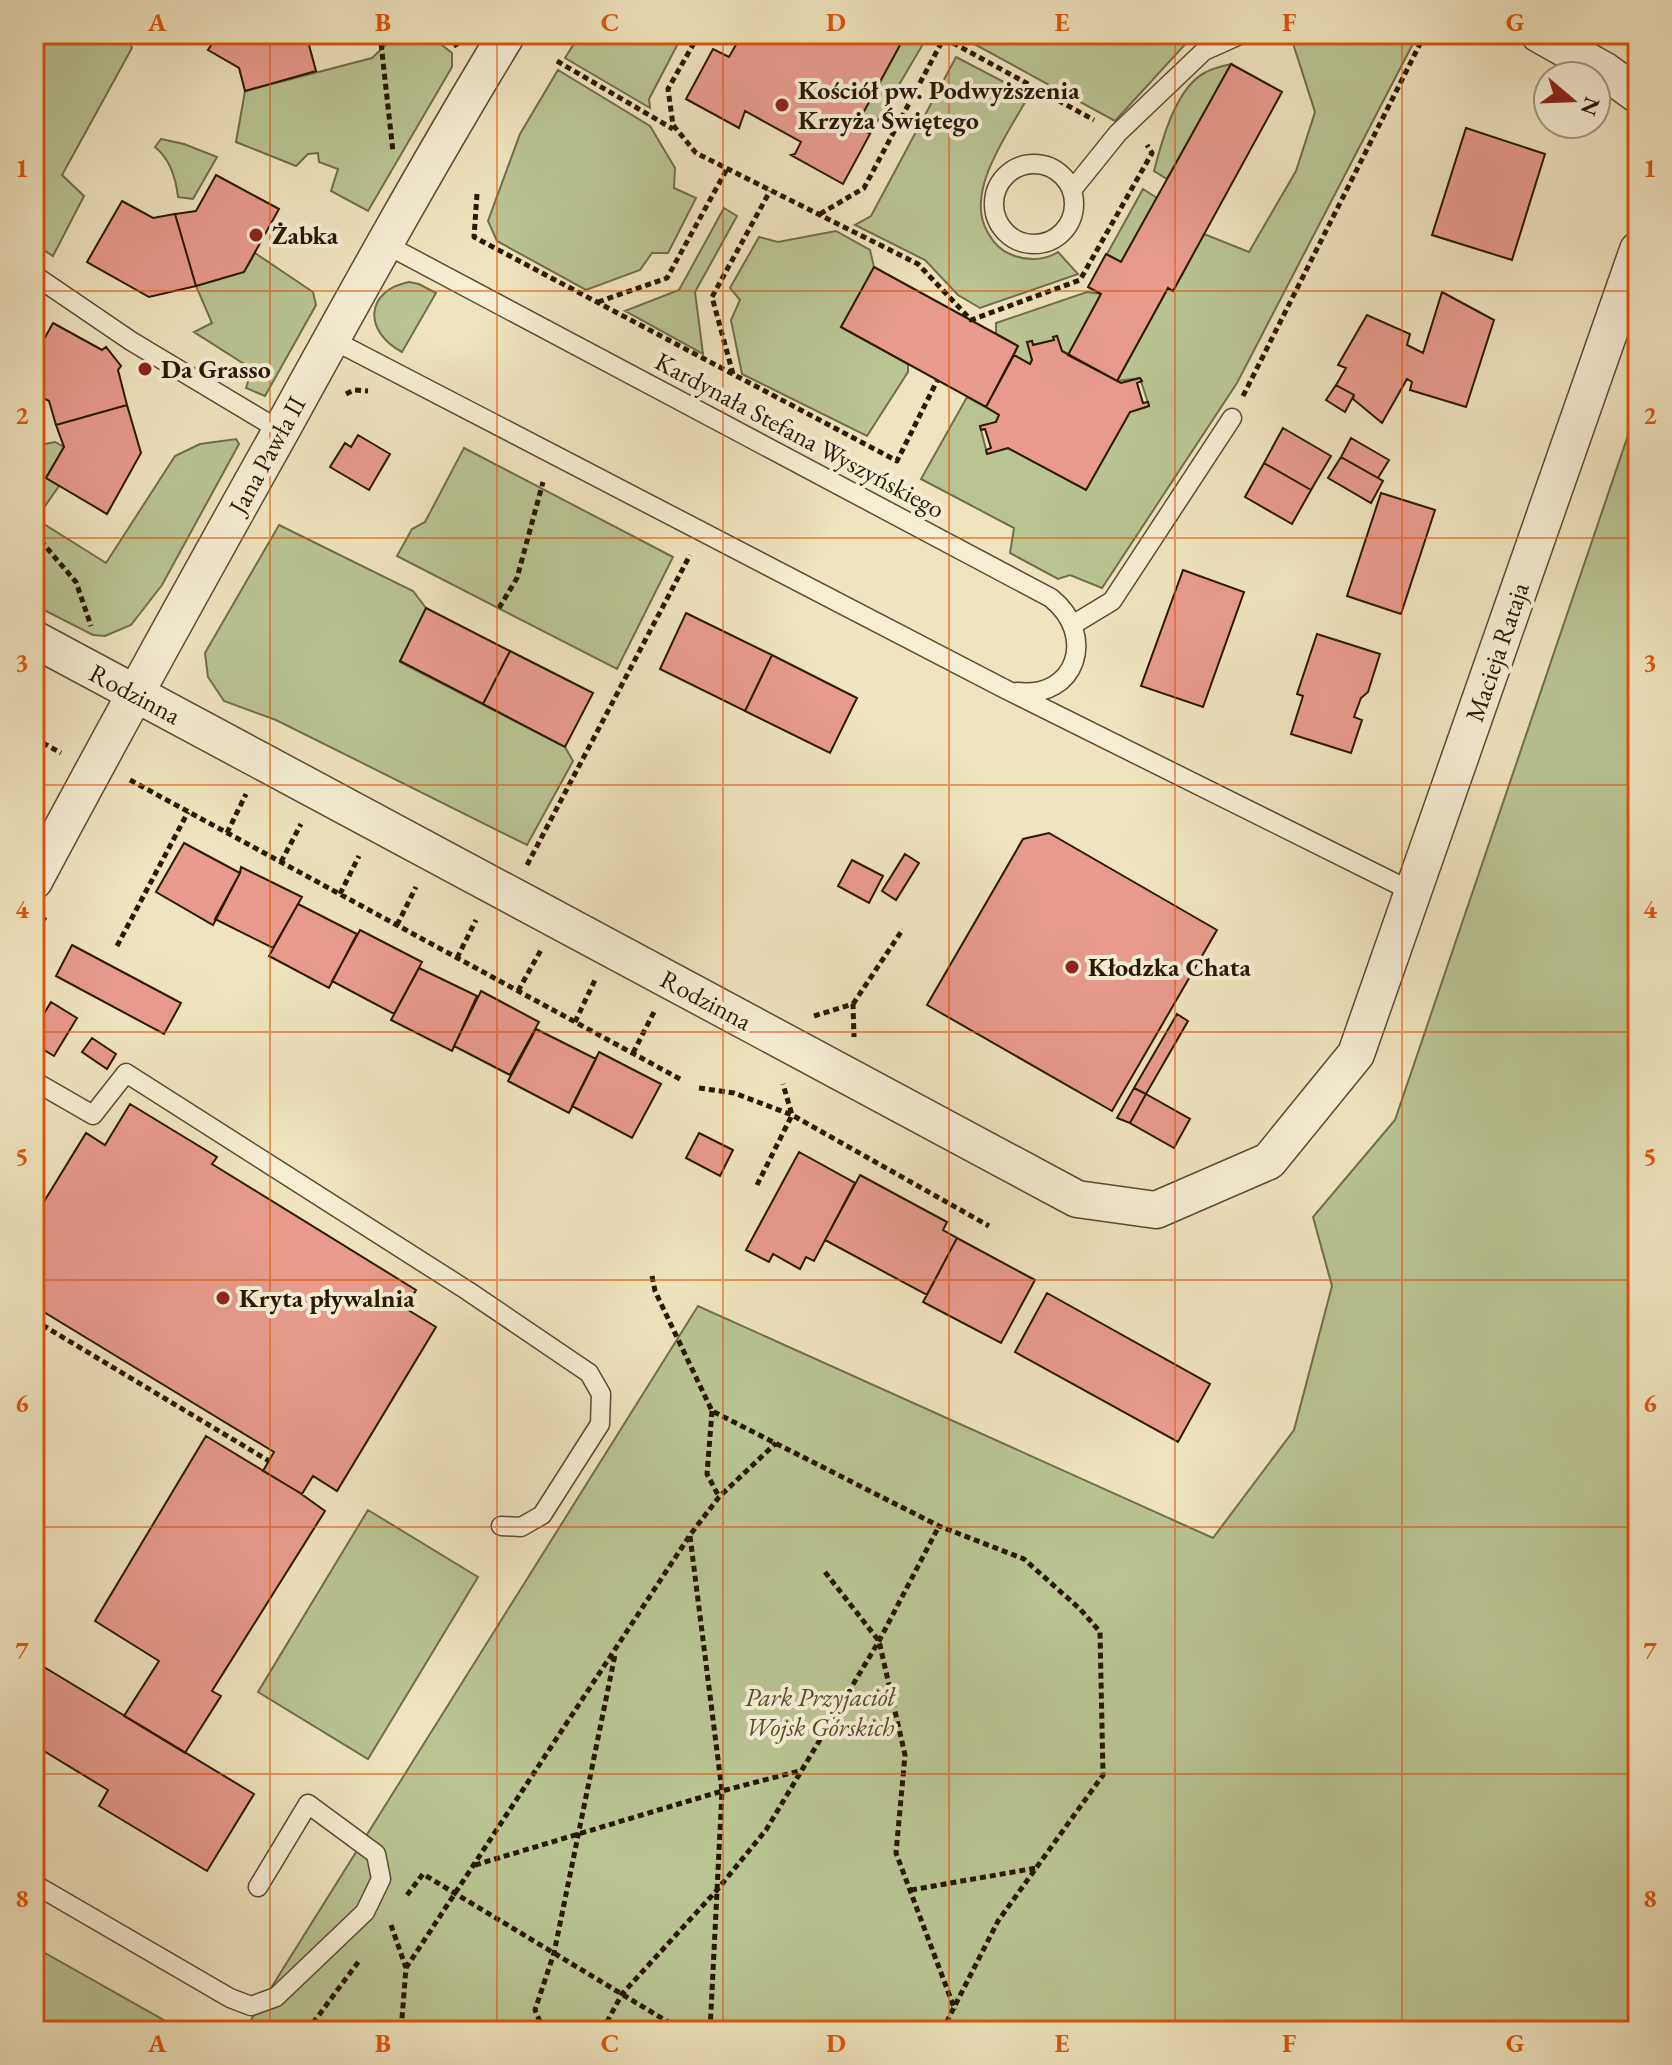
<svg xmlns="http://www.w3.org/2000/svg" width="1672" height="2065" font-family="'EB Garamond',serif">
<rect width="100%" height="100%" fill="#efe4bd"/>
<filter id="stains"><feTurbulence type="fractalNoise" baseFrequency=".0025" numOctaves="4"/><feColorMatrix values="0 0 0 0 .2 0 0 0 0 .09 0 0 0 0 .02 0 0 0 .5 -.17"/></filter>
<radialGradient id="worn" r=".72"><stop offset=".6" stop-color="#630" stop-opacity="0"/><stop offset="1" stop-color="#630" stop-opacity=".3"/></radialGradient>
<path fill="#b9c491" stroke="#706e4a" stroke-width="2" d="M34,34H127L132,48L62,175L84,196L53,256L34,244Z
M414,34H428L452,53V67L368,211L331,191L338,169L319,162L318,153L308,154L296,166L236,142L245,91L372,58L391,40Z
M580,34H683L649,99L650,108L565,58Z
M906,34L926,39L870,134L856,126Z
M968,34H1203L1189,40L1115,121L965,39Z
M1290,34H1418L1237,383L1102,588L1070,575L1058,579L1010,553L1014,528L921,479L967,397L999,415L996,422L981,430L987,453L1008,448L1086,490L1130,412L1149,406L1140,378L1117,381L1168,288L1173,291L1204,234L1249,252L1296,171L1315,112Z
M956,57L1029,95C1009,133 963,192 988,233C993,242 1000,250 1010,254C1025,261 1044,261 1058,252L1078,274L980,308L958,295L925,260L855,225L871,216Z
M1231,64L1167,179L1154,171C1162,140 1176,87 1206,72C1213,68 1223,66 1231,64Z
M558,70L650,126L675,168L674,188L696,198L668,253H652L640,270L586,290L497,241L488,221L520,134Z
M161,139L184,144L217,157L193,199L178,197C176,179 170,159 155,147Z
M1143,189L1157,198L1121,262L1107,254Z
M724,208L737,216L695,292L703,354L625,311L679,290Z
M836,231L870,250L874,267L841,327L908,364V372L867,436L742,374L731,320L740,300L730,288L759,237L778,242Z
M255,253L313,292L316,305L265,396L246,388L252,369L194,332L212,323L196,286L244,272Z
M409,282L419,284L436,293L402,352C364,332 364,291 409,282Z
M1087,292L1101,294L1068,355L1062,351L1057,336L1054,340L1033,345L1031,341L1028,342L1032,360L1030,364L1014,355L1018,346L996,334V323Z
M1638,406V2031H244L698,1306L1213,1538L1294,1430L1332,1286L1313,1217L1395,1120Z
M236,439L239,444L162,585L131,625L105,636L93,635L34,605V446L55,442L64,447L46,478L59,486L36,519L106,563L175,456L200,444Z
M464,448L673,557L617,669L397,556L412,529L425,522Z
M279,525L413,591L426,608L400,662L565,747L573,761L527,845L276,720L224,701L208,677L205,653Z
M368,1510L478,1577L368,1759L258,1692Z
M45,1953L176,2027L174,2031H34V1974Z"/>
<path fill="#e89b8b" stroke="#281803" stroke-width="2" d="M218,34H306L316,71L245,91L239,68L208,50Z
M742,34H906L856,126L870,134L843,184L791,155L795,154L801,142L745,111L739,128L686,99L713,49L729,57Z
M1231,64L1282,92L1173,291L1168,288L1117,381L1068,355L1101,294L1088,287L1106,254L1121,262Z
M1466,128L1545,154L1512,260L1432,235Z
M216,175L279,209L244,272L196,286L175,214L196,211Z
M122,201L153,218L175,214L196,286L149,297L87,262Z
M874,267L1018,346L986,407L841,327Z
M1442,292L1494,320L1466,407L1410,390L1412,382L1407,379L1382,423L1353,399L1354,395L1336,385L1346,368L1338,365L1367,315L1410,334L1407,345L1423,353Z
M53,323L102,350L106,347L121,366L118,370L127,405L56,425L49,401L34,393V357Z
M1057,336L1062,351L1121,383L1140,378L1142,381L1137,383L1143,403L1148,402L1149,406L1130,412L1086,490L1008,448L987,454L986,450L991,448L985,429L981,430L980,426L996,422L999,415L986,407L1014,355L1030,364L1032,360L1027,342L1032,341L1033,345L1054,340L1053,337Z
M1336,385L1354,395L1345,412L1326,400Z
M127,405L141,453L107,514L46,478L64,447L56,425Z
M1283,428L1331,456L1311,490L1264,463Z
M358,435L390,454L369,490L330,467L345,443L351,447Z
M1351,438L1389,460L1378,478L1341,457Z
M1341,457L1383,481L1371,503L1328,478Z
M1264,463L1311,490L1292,524L1245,497Z
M1381,493L1435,510L1401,614L1347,596Z
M1183,570L1244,592L1203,707L1141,686Z
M426,608L510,651L483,704L400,661Z
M686,613L772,655L745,711L660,669Z
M1317,634L1380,654L1368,692L1361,698L1354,717L1362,720L1351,753L1291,734L1303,696L1297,694Z
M510,651L593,693L565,747L483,704Z
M772,655L857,698L830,753L745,711Z
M1049,833L1217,930L1112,1111L927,1005L1023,839Z
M184,843L240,873L213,925L156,892Z
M905,854L919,863L896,900L882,891Z
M852,860L883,876L869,903L838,886Z
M241,867L302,897L273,948L215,919L240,873Z
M298,904L357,934L329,988L269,956Z
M360,930L422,962L394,1014L332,981Z
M72,945L181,1003L164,1034L56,976Z
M419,968L477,996L452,1051L391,1020Z
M481,991L539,1022L510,1075L454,1046Z
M51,1002L77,1018L54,1056L34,1044V1030Z
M1177,1014L1188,1021L1146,1094L1134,1088Z
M536,1029L596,1059L569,1113L508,1081Z
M92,1038L116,1054L107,1069L82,1052Z
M599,1052L661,1084L632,1138L572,1106Z
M1134,1088L1146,1094L1130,1123L1117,1118Z
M1146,1094L1190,1119L1174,1148L1130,1123Z
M130,1104L217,1157L212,1164L416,1290L405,1308L436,1327L337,1491L313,1476L302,1494L263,1471L274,1452L34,1306V1218L86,1133L105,1145Z
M699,1133L733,1150L720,1176L686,1158Z
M799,1152L855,1183L814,1261L806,1257L800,1269L773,1254L769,1262L746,1250Z
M860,1175L947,1222L943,1230L957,1238L927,1295L825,1240Z
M957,1238L1035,1280L1001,1343L923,1302Z
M1047,1293L1210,1384L1178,1442L1015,1352Z
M206,1436L300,1493L325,1511L212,1691L221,1696L185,1753L124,1716L159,1661L95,1621Z
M34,1661L254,1794L207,1871L99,1806L108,1790L34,1745Z"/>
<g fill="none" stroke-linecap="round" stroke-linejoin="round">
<g stroke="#5a4b32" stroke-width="21">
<path id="service" d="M994 204a40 40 0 1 1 80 0a40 40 0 1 1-80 0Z
M1072,190L1118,133L1204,51L1242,34
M385,244L1051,598C1097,635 1077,699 1017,692
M34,275L131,341L281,431
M331,339L1003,688L1413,892
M1074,624L1112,601L1232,418
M34,1081L93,1115L126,1073L468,1291L589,1373L601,1394L600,1424L542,1515L521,1527L501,1526
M34,1884L230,1998L251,2006L276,1997L365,1912L381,1879L376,1854L308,1804L258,1887"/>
</g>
<g stroke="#5a4b32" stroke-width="39">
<path id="minor" d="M1539,34L1605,71L1638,95
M34,639L1077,1199L1156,1210L1269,1161L1356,1054L1638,250
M34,881C115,729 198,579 282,429C355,296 428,164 507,34"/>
</g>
<path stroke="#281803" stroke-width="5" stroke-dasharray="6 4" stroke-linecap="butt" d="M380,34L393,152
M450,34L457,47
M699,34L668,89L673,125L696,153L918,264L971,320L1080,280L1152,153L1147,145
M944,38L1094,120
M557,61L673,129
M477,194L474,237L897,461L937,381
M820,214L864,188L946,34
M598,302L667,278L727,169
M733,374L712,297L770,191
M346,394L354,390L368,391
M1243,396L1425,34
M34,533L76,582L91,626
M499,608L517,578L543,482
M34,738L61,753
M130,780L680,1079
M227,833L246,794
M281,862L301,824
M527,865L690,555
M340,894L359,856
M397,925L416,887
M34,937L45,917
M117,946L188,812
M457,958L476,920
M518,991L541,950
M853,1004L903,929
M814,1016L853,1004L854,1037
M575,1022L595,980
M633,1053L654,1012
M699,1088L734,1093L792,1115L989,1226
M757,1185L792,1115L783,1084
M652,1276L655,1291L712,1411L939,1526L1024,1559L1080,1609L1100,1632L1103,1775L998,1921L942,2031
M34,1320L269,1461
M712,1411L707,1474L719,1497
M690,1536L722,1791L710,2031
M825,1572L879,1641L905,1755L896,1853L955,2010
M475,1865L722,1791L799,1771
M911,1890L1036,1868
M407,1895L423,1874L683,2031
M391,1925L406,1968L401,2031
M406,1968L690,1535L719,1497L776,1443
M307,2031L359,1961
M544,2031L535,2010L554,1953L615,1655
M602,2031L622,1994L717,1890L766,1830L879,1641L939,1526"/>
<use href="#service" stroke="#f5edd4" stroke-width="18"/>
<use href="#minor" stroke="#f5edd4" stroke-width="36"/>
</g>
<path fill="none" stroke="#de560c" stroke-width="2" stroke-opacity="0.55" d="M270,34V2031M497,34V2031M723,34V2031M949,34V2031M1175,34V2031M1402,34V2031M34,291H1638M34,538H1638M34,785H1638M34,1032H1638M34,1280H1638M34,1527H1638M34,1774H1638"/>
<g fill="#8f2418" stroke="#f5edd4" stroke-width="3">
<circle cx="782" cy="105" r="8"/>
<circle cx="256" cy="235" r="8"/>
<circle cx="145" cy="369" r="8"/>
<circle cx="1072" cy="967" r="8"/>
<circle cx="223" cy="1298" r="8"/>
</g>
<g text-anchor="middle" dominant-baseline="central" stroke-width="8" stroke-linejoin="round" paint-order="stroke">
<g font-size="26" font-weight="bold" fill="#281803" stroke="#f5edd4" text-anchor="start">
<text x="798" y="90">Kościół pw. Podwyższenia<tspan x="798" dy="30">Krzyża Świętego</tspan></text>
<text x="272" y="235">Żabka</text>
<text x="161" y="369">Da Grasso</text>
<text x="1088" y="967">Kłodzka Chata</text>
<text x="239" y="1298">Kryta pływalnia</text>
</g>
<g font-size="26" fill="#281803" stroke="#f5edd4">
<text transform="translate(800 435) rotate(28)">Kardynała Stefana Wyszyńskiego</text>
<text transform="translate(267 455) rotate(-61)">Jana Pawła II</text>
<text transform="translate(1497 652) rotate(-71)">Macieja Rataja</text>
<text transform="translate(135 694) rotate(28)">Rodzinna</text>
<text transform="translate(706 1000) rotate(28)">Rodzinna</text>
</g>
<g font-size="26" font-style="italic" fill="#544c2e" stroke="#f5edd4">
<text x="820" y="1697">Park Przyjaciół<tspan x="820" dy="30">Wojsk Górskich</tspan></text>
</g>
</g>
<rect width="1672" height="2065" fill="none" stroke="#efe4bd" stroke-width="88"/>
<g transform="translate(1572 100) rotate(109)"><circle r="38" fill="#f5edd4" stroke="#a39880" stroke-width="2"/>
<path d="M0-6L14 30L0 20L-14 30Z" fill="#8f2418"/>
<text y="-12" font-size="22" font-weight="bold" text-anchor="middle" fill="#281803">N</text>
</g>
<rect x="44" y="44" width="1584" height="1977" fill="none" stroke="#de560c" stroke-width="3"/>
<g font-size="26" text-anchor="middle" font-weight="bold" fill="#de560c">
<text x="157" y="31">A</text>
<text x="383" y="31">B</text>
<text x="610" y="31">C</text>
<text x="836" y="31">D</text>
<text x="1062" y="31">E</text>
<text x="1289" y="31">F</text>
<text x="1515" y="31">G</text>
<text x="22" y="177">1</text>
<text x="1650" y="177">1</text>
<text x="22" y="424">2</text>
<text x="1650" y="424">2</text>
<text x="22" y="671">3</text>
<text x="1650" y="671">3</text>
<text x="22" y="918">4</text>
<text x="1650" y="918">4</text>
<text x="22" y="1165">5</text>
<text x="1650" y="1165">5</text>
<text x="22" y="1412">6</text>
<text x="1650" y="1412">6</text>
<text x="22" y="1659">7</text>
<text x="1650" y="1659">7</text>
<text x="22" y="1907">8</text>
<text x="1650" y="1907">8</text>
<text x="157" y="2052">A</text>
<text x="383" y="2052">B</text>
<text x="610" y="2052">C</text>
<text x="836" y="2052">D</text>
<text x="1062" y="2052">E</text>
<text x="1289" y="2052">F</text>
<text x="1515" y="2052">G</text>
</g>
<rect width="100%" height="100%" filter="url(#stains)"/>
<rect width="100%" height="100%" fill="url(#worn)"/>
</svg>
